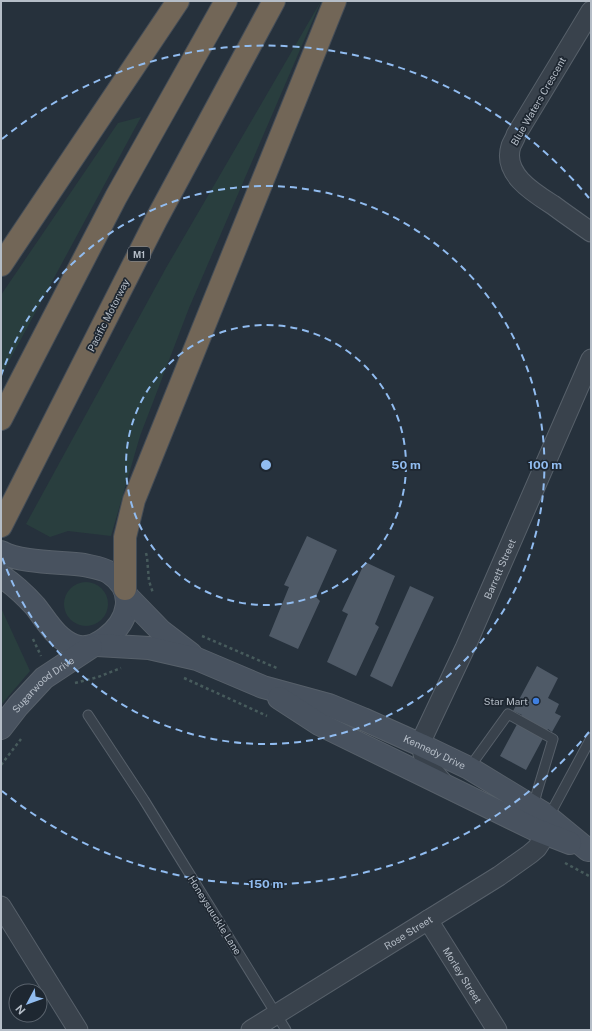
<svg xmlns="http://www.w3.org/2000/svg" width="592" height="1031" font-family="'Public Sans',sans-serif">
<rect width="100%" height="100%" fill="#26313c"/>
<path fill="#293e3e" d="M321,1L189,308L140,436L111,536L68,531L50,537L26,524L166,268Z
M141,117L1,376V295L118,123Z
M64 604a22 22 0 1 1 44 0a22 22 0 1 1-44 0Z
M1,608L30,671L1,705Z"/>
<path fill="#4f5a67" d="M307,536L337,550L316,597L320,601L298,649L269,636L289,587L284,585Z
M365,562L395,576L375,624L379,627L356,676L327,662L348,614L342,611Z
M410,586L434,597L392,687L370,676Z
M537,666L558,678L548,698L559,704L555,713L561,716L552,732L548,729L526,770L500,756L522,715L513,711Z"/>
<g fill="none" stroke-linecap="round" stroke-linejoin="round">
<g stroke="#57606a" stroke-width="11">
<path id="lane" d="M88,715L144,800L286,1030
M469,768L508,714L553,739L537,792L533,808
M548,818L591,738"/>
</g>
<g stroke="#57606a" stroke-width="21">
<g id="street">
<path d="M591,11L516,135C515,139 512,143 511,146C502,174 534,193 553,205C565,214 578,223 591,232"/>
<path id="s1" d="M445,785C431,768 417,758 424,735L465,648L591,359"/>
<path d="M1,906L78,1030"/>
<path id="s2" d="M428,920L497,1030"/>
<path id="s3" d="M251,1030L499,876L530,854L537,848L554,822"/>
</g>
</g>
<g stroke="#57606a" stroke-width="24">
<g id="secondary">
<path d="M1,552C20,563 62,562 84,565C93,567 103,568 110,573C137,591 129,621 106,638C97,645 87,650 75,646C56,639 47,621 35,606C25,595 13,584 1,576"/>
<path d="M127,596L161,631L191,654"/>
<path id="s4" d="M97,645L149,648L197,659L263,687L329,705L363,719L421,745L469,768L543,813L588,850"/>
<path d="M279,698L319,724L534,829L570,843"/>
<path id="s5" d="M1,728L18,706L44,678L91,647"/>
</g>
</g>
<g stroke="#444d57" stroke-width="24">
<path id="highway" d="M1,265L178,1
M1,419L116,197L226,1
M1,526L156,220L274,1
M125,589V537L134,500L335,1"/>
</g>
<path stroke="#475b5c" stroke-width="2.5" stroke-dasharray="3 3" stroke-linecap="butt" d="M146,553L147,557L149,581L153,593
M202,636L279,669
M33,639L41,656
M184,678L267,716
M75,683L98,677L121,668
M1,765L21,739
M565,863L591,877"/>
<use href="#lane" stroke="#39424c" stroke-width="9"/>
<use href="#street" stroke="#39424c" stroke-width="19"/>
<use href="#secondary" stroke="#48525f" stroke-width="22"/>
<use href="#highway" stroke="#726657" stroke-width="22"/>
</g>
<g fill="none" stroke="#91bcf0" stroke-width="2" stroke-dasharray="7 5">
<circle cx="266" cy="465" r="140"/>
<path d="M1 376A279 279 0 1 1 1 554"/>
<path d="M589 732A419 419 0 0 1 2 791M2 139A419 419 0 0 1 589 198"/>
</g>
<circle fill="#3f7fe0" stroke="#1e2731" stroke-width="1.5" cx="536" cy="701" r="4"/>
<g text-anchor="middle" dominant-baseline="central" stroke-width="3.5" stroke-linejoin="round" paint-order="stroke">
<rect fill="#1e2731" stroke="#88909a" stroke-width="1" x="128" y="247" width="22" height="14" rx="3"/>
<g font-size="9" font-weight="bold" fill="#b5bdc7">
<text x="139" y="254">M1</text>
</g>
<g font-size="10" fill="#b5bdc7" stroke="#1e2731">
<text transform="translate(538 101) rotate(-60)">Blue Waters Crescent</text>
<text transform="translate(108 315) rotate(-63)">Pacific Motorway</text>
<text stroke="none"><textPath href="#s1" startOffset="240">Barrett Street</textPath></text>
<text stroke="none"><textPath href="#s5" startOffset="61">Sugarwood Drive</textPath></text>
<text stroke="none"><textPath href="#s4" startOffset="357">Kennedy Drive</textPath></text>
<text transform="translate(215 915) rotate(58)">Honeysuuckle Lane</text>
<text stroke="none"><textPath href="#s3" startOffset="185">Rose Street</textPath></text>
<text stroke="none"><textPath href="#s2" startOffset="65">Morley Street</textPath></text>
</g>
<g font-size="10" fill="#b5bdc7" stroke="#1e2731" text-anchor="end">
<text x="528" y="701">Star Mart</text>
</g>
</g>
<circle cx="266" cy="465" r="6" fill="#91bcf0" stroke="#1e2731" stroke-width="2"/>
<g font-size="12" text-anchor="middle" font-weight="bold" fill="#91bcf0" stroke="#1e2731" stroke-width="3.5" stroke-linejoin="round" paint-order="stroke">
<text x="406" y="469">50 m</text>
<text x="545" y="469">100 m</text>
<text x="266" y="888">150 m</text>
</g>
<rect width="592" height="1031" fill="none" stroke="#b5bdc7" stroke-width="4"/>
<g transform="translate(28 1003) rotate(229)"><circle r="19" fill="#1e2731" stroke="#5a636d"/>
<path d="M0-3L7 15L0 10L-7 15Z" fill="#91bcf0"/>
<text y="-6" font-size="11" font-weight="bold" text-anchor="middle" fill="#b5bdc7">N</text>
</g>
</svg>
